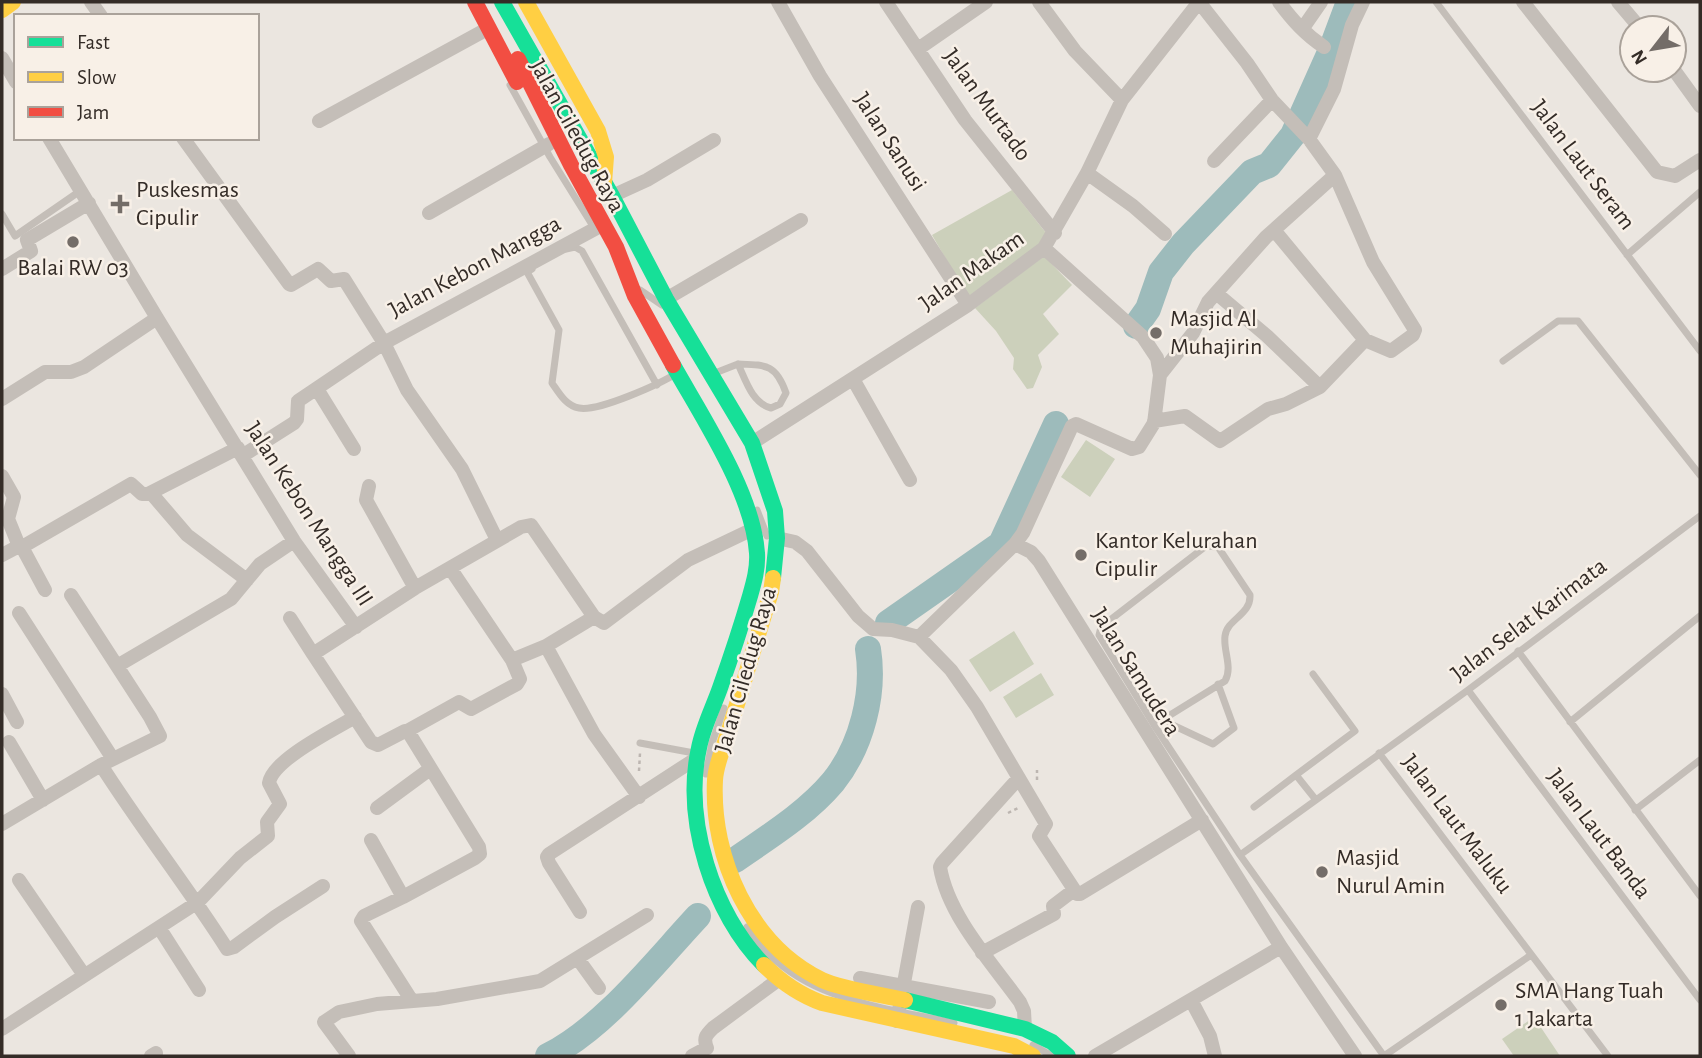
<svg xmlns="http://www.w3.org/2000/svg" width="1702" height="1058" font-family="'Alegreya Sans',sans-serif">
<rect width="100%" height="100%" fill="#ebe6e0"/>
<path fill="#ccd0bb" d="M1012,190L1046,233L1037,247L968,297L932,235Z
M1044,256L1072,285L1043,314L1059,334L1038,355L1042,367L1033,388L1027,389L1013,369L1014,358L996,331L975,308Z
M1086,440L1115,459L1090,497L1061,477Z
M1014,631L1034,664L990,692L969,660Z
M1041,673L1054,695L1016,718L1003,697Z
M1534,1017L1560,1056H1514L1502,1039Z"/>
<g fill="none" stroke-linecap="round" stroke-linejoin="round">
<path stroke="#9dbbbb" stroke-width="26" d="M1136,326L1148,309L1161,272L1183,244L1252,172L1269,165L1293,135L1331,50L1349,2
M888,623L1001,544L1056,424
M735,860C768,837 806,814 833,782C862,746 875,693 868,649
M548,1056C604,1028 655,962 698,916"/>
<path stroke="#bdb6b1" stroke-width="2.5" stroke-dasharray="3.5 3.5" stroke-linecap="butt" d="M639,771L640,753
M1037,780V770
M1008,813L1020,807"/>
<path stroke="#c4beb8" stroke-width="7" d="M1436,2L1700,351
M510,85L550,157L596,231
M2,214L15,236L80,191
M566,249L575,247L582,251L657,385
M1627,255L1700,192
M532,269L527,272L559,330L552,383C559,393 566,406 579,408C598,412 660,384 677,373
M640,290L662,305
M1503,361L1558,321H1578L1700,475
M715,373L738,364C746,381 752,403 771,408L780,404L786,393C776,364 766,365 738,364
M757,510L767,536
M1518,651L1700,896
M1313,674L1355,731L1296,775L1316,800
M1468,690L1700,1000
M1162,720L1213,744L1234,728L1218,684
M1570,722L1700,616
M1154,725L1225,681C1233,667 1223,651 1225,636C1227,619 1251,615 1250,595L1218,547L1206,546L1101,627L1099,635L1154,725L1240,855L1384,1056
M640,743L694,753
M1379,753L1608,1056
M706,774L712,743L724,708
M1254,807L1296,775
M1635,810L1700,760
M1240,855L1468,690L1700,516
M747,927C792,999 878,1006 954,1023
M1033,1045L1052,1056
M1384,1056L1531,955"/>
<path stroke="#c4beb8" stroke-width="14" d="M91,2L101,16
M778,2L820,76L968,305
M886,2L965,120L1055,233
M1039,2L1075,51L1122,100
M1279,2C1293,21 1305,34 1324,47
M1523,2L1657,172L1675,176L1700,160
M1618,2L1640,28
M1303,28L1321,2
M918,49L986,2
M2,58L16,82
M1674,70L1700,106
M319,121L489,28
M49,138L157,318L294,541L356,627
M183,138L289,284L291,285L318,269L331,281L344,279L384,343L407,390L462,469L497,540
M1309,139L1334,89L1352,25L1363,2
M1214,161L1272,100
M1087,173L1133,206L1165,234
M1335,175L1373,262L1415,330L1413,335L1391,351L1365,340
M612,196L647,180L714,140
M429,213L549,144
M1044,248L1143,337L1157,358L1160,375L1193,333L1208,302L1216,293L1266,237L1335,175L1309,139L1272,100L1247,63L1199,2
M2,269L31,251L27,240L89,203
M1216,293L1267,336L1320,387
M666,299L801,220
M853,379L910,480
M317,389L354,449
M2,399L45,372H71L84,367L157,318
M1154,421L1185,416L1220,441L1268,409L1286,404L1320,387L1365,340L1274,230
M752,443L968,305L1044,248L1087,173L1122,100L1199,2
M242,456L294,423L297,419L298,401L384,343L604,224
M2,476L14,497L8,519L19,546
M369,486L366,500L415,588
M151,493L187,535L247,580
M777,538L795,542L807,551L858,616L873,629L892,630L919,637L951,670L977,707L1046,824L1039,836L1077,894H1080L1202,820
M1015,544L1031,552L1039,561L1281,947L1355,1056
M22,547L45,590
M2,555L19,546L22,547L131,484L142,494H148L238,448
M450,568L512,660L546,646L594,617
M71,595L117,666
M19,613L113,759
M290,618L313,654
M919,637L1015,544L1023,533L1072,426L1076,424L1132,449L1139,447L1154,423L1160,375
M546,646L594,734L639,797
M2,694L17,722
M407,731L459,702L471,709L517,684L520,679L512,660
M9,742L43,800
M101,765C141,828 187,886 227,949L234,947L275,917L323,886
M1018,779L942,863L940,867C948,916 992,963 1020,1002L1024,1011L1025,1029
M377,808L430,769
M2,824L101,765L160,736L150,717L117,666L231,599L260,564L294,541
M371,840L403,897
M19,880L84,975
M580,912L549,863L547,857L549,854L697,758
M160,929L199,990
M982,953L1054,914L1053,906L1074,890
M578,959L599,988
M860,978L989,1002
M1191,1000L1210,1036L1215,1056
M412,1001L361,921L364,916L403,897L475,858L480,854L479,847L409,733L405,731L378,745L371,742L313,654L415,588L521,527L531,525L594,617L604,623L688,560L753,529
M897,1021L918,907
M2,1029L198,902L240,858L268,836L267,822L280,804L269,783C272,760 335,729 355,717
M151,1056L156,1053
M349,1056L324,1022L339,1012L377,1004L437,999L540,981L647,915
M692,1056L707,1048C703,1038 706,1035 713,1028L778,980
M1095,1056L1281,947"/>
<path stroke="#16e098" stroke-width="16" d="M502,2L612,196L666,299L752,443L775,511L777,538L773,578
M673,365C702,417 753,493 757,553C758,568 754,582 750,596C741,627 731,657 720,688C713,708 703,727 699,748C683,820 713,914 764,965
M905,1000L1025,1029L1052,1042L1068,1056"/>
<path stroke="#ffcf43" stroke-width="16" d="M526,2L598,131L606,157L604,183
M2,10L13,2
M773,578L771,592C758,636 744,680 731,724C726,742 716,762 715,780C711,858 750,945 822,980C841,989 883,995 905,1000
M764,965C781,982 800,995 822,1003L1014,1046L1033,1056"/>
<path stroke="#f24e42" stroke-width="16" d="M475,2L517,82
M518,59L571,165L616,247L635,296L673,365"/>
</g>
<g fill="#746d68" stroke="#f8f0e7" stroke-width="2.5">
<path d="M116.5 193.5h7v7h7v7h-7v7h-7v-7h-7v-7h7z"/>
<circle cx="73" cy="242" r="7"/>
<circle cx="1156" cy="333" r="7"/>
<circle cx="1081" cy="555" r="7"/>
<circle cx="1322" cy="872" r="7"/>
<circle cx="1501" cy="1005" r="7"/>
</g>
<g text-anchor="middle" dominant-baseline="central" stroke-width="5" stroke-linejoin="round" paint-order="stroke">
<g font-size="24" fill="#342c27" stroke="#f8f0e7">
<text transform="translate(987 105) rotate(54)">Jalan Murtado</text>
<text transform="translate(577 136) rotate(61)">Jalan Ciledug Raya</text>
<text transform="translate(890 142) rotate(57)">Jalan Sanusi</text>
<text transform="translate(1583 165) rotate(53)">Jalan Laut Seram</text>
<text transform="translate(475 267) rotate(-28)">Jalan Kebon Mangga</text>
<text transform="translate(972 271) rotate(-35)">Jalan Makam</text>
<text transform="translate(309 514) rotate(57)">Jalan Kebon Mangga III</text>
<text transform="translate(1529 620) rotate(-37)">Jalan Selat Karimata</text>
<text transform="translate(746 670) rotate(-74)">Jalan Ciledug Raya</text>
<text transform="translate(1136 672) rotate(58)">Jalan Samudera</text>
<text transform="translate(1457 824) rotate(53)">Jalan Laut Maluku</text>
<text transform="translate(1599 834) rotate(53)">Jalan Laut Banda</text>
</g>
<g font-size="24" fill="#342c27" stroke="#f8f0e7" text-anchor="start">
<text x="136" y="190">Puskesmas<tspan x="136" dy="28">Cipulir</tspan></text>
<text x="73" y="268" text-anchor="middle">Balai RW 03</text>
<text x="1170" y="319">Masjid Al<tspan x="1170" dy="28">Muhajirin</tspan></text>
<text x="1095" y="541">Kantor Kelurahan<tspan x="1095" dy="28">Cipulir</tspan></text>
<text x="1336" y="858">Masjid<tspan x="1336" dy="28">Nurul Amin</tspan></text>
<text x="1515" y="991">SMA Hang Tuah<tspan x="1515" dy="28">1 Jakarta</tspan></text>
</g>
</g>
<rect width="1702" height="1058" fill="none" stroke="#342c27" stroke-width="7"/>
<rect x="14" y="14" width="245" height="126" fill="#f8f0e7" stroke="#aaa29a" stroke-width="2"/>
<rect x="28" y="37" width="35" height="10" fill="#16e098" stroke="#aaa29a" stroke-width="2"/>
<text x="77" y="49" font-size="21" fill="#342c27">Fast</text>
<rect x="28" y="72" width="35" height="10" fill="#ffcf43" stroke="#aaa29a" stroke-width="2"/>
<text x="77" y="84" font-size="21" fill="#342c27">Slow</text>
<rect x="28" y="107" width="35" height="10" fill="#f24e42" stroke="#aaa29a" stroke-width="2"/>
<text x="77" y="119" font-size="21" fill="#342c27">Jam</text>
<g transform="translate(1653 49) rotate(239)"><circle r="33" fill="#f8f0e7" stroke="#aaa29a" stroke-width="2"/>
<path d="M0-5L12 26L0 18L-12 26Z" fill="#746d68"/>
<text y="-10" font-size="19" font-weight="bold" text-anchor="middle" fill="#342c27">N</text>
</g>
</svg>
